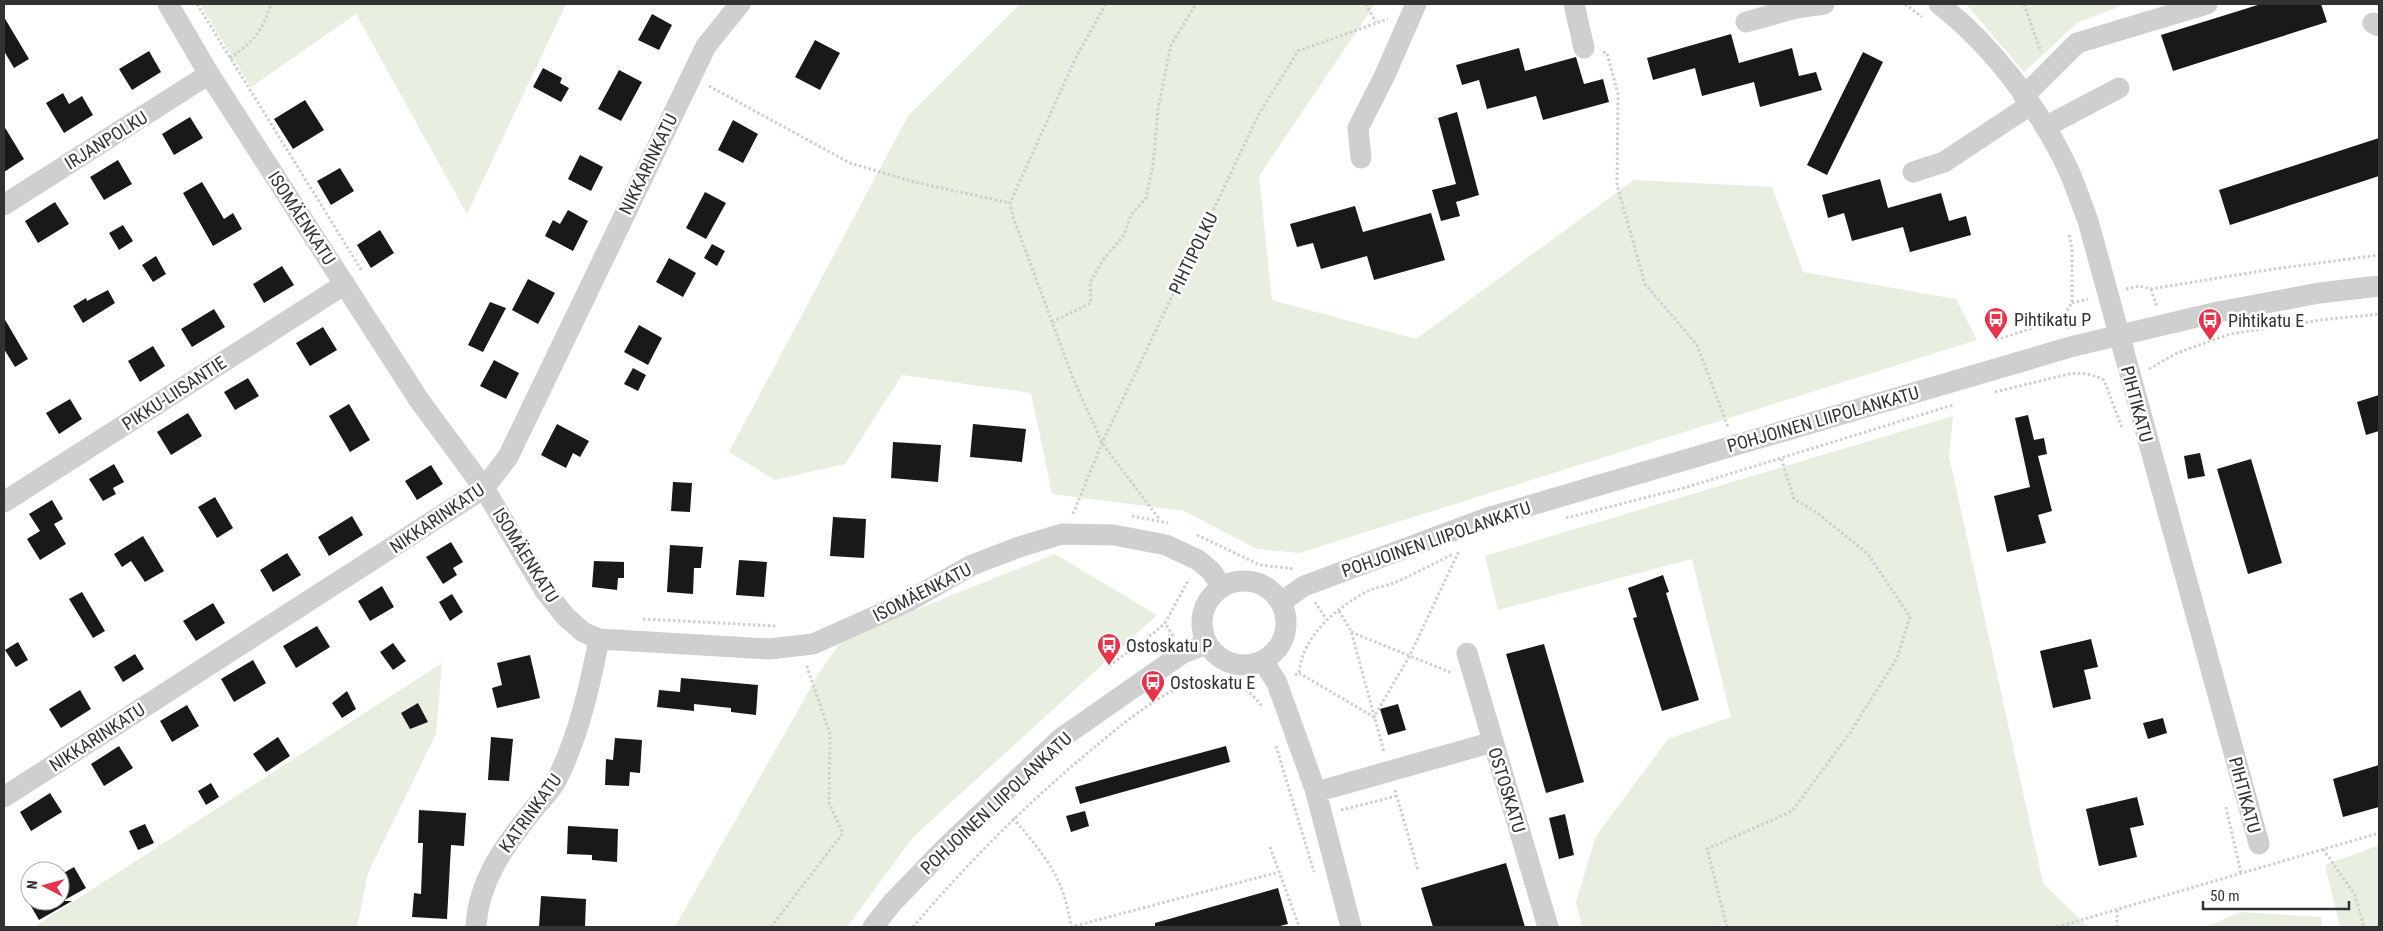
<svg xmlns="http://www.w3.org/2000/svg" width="2383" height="931" font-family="'Roboto Condensed',sans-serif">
<rect width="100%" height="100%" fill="#fff"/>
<path fill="#e8eee0" d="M200,4H566L467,214L356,14L251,87Z
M1020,4H1375L1259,176L1272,300L1416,339L1634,180L1772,187L1803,272L1956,299L1977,340L1299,553L1257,549L1184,511L1052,494L1031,393L902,375L845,464L775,480L729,452L908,116Z
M1966,4H2126L2077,23L2024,72Z
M1953,416L1949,456L2043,883L2088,927H1728L1727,924L1713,927H1582L1576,902L1596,836L1668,739L1731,717L1692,559L1498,610L1485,556Z
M1055,554L1157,615L913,837L847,927H675L819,673L843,639Z
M442,663L436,734L368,873L357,927H34Z
M2379,845V927H2340L2325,865Z
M2240,912L2321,917L2322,927H2206Z"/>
<path fill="#191919" d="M2261,4H2321L2327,22L2173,71L2161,35Z
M652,14L672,25L659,50L638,40Z
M4,17L29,59L14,68L4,51Z
M1731,34L1739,63L1792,48L1799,76L1816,72L1822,90L1760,107L1754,82L1702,96L1695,68L1653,80L1647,58Z
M815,40L840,53L820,90L795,77Z
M1519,48L1525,71L1576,57L1584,84L1603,79L1609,102L1543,120L1536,96L1487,109L1479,80L1462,85L1456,65Z
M149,51L161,72L132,90L119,69Z
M1863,52L1883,62L1827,175L1807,165Z
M543,68L562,78L560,83L569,88L561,102L533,87Z
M619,70L642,82L621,121L598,109Z
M63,93L69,104L82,96L93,115L64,133L46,103Z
M305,100L324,130L293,149L274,119Z
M1457,112L1479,195L1456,202L1460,216L1441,221L1432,190L1456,184L1438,118Z
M190,117L203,138L174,155L162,134Z
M733,120L758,134L743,163L718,150Z
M4,126L24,159L4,172Z
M2379,138V176L2230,225L2219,190Z
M580,155L603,167L591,191L568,179Z
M118,160L132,184L104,200L90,177Z
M340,168L354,191L331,205L317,181Z
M1880,179L1888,208L1941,193L1949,221L1966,216L1971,235L1910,252L1903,227L1852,241L1844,213L1828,218L1822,195Z
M202,182L224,219L233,213L242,229L213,246L183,193Z
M705,192L726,203L706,239L686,228Z
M55,202L69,224L38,243L25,221Z
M1355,206L1363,232L1431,213L1445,260L1374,280L1367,256L1321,269L1313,243L1297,247L1290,224Z
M568,210L588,221L573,251L545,236L553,220L560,224Z
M123,225L133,241L119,250L109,233Z
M380,230L394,253L371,268L357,245Z
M712,244L725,251L717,266L704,258Z
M156,256L166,274L153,282L142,265Z
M669,258L696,273L683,297L656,282Z
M282,266L294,285L264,303L253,284Z
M528,279L555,293L538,324L512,310Z
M108,290L115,303L83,323L73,306L86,298L87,301Z
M490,302L506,308L483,352L468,345Z
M214,309L225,327L192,347L181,329Z
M4,318L28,359L15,367L4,349Z
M639,325L662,338L648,365L624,352Z
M323,327L337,350L310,366L296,343Z
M153,346L165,366L140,382L128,361Z
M494,360L519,373L506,399L480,386Z
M633,368L646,375L638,391L624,384Z
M248,378L259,396L235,410L224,392Z
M2379,395V431L2366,435L2357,402Z
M70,399L82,419L59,434L46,413Z
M349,404L370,440L350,452L329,416Z
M188,413L202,436L171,455L157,432Z
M2028,415L2034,440L2044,438L2047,454L2038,456L2052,511L2038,515L2046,543L2007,552L1994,496L2030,487L2015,418Z
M557,424L589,441L580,457L573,453L566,468L541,455Z
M973,424L1026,429L1022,462L970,457Z
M893,442L941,445L938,482L891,478Z
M2200,453L2205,476L2188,479L2184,456Z
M2251,459L2282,563L2248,574L2217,469Z
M114,464L124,482L113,488L116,494L103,501L89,479Z
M431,465L443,484L417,500L405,481Z
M673,482L692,483L690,512L671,511Z
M215,497L233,528L217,538L198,507Z
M52,500L63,519L54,524L66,544L40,560L27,539L40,531L29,514Z
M352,516L363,535L329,556L318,537Z
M833,517L866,519L864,558L830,556Z
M143,536L164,571L145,582L131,561L122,567L114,554Z
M451,542L463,562L453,568L457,575L443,584L426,557Z
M670,545L703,547L701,568H694L693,594L667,592Z
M287,553L301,575L273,592L260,570Z
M739,560L767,562L764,597L736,595Z
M594,561L624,562V578H618L617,590L592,587Z
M1663,575L1669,592L1666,593L1699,700L1662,711L1633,618L1637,617L1628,588Z
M382,586L394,607L370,621L358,601Z
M82,592L105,631L93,638L69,599Z
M452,594L463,612L450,621L439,602Z
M213,603L225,623L196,641L183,621Z
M317,626L330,647L296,668L283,646Z
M2091,639L2098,667L2084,670L2091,699L2053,708L2040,651Z
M18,642L28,660L16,667L5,650Z
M393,643L406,661L393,670L380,652Z
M1544,644L1584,782L1546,793L1506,654Z
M135,654L144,669L123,682L114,667Z
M530,655L540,698L497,708L492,688L502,685L497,663Z
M253,660L266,683L234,702L221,679Z
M681,678L758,685L756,715L731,712V708L694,704V711L657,707L659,690L680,692Z
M80,690L91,709L61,728L49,709Z
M347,691L356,709L342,718L332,703Z
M418,703L428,722L410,729L401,713Z
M1398,704L1406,730L1388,735L1380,709Z
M187,705L199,726L172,742L160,721Z
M2163,718L2167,733L2148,739L2143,723Z
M278,737L290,756L266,772L253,754Z
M491,737L513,739L509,781L488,780Z
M615,738L642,740L640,773L630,772L629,786L605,785L606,759L613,760Z
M119,746L133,768L104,786L91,764Z
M1226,746L1230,762L1080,804L1075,787Z
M2379,765V807L2343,817L2333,779Z
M211,783L219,797L206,805L198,791Z
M50,793L62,812L31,831L20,812Z
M2137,797L2144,825L2130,828L2137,857L2099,866L2086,809Z
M419,810L466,813L464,846L451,845L447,919L412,917L414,893L421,894L423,843H418Z
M1085,811L1089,826L1071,832L1066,816Z
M1565,814L1574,855L1559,859L1549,818Z
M145,824L154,843L138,850L129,831Z
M568,826L618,829L617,862L592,860V855L567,854Z
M1506,863L1525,927H1433L1421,888Z
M74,867L86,888L63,901H72L39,920L28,901H60V875Z
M1278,888L1288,924L1276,927H1155V923Z
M541,896L586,899L585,927H539Z"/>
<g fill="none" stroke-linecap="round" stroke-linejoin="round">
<path stroke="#cfcfcf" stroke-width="3" stroke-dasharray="2.5 2.5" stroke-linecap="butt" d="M197,4L362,271
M1106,4L1077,55L1010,203L1013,217L1073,378L1102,443L1160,520
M1365,4L1376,22
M1905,4L1922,17
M2024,4L2041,52
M1603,52L1607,53L1618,94L1617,185L1645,284L1697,345L1728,427
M230,58C253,42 263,31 271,4
M709,86L850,163L914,182L1010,203
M2126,289L2139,286L2151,289L2267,270L2379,255
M2151,289L2157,307
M2072,303L2088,299
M1052,322L1091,303L1090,282L1103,260L1124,235L1131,215L1146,198L1153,165L1158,109L1171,45L1196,4
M2068,329L2064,315L2072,303V248L2069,234
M1996,340L2051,322L2064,315
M2149,369L2177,353L2230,334L2321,320L2379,314
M1995,392L2069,374C2082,372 2092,374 2104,380L2122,428
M1073,514L1102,443L1259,114L1298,51L1388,19
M1132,516L1168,523
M1566,518L1687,487L1953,405
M1197,535L1260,565L1295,569
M1315,602L1327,620
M1339,611L1351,631L1384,752
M643,619L776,626
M1351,632L1452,673
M1173,636L1165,623L1189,579
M1109,666L1155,632L1165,623
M1299,673L1374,717L1410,655L1459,551
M1295,675L1299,673C1302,636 1337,607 1368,591C1376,587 1386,586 1394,583C1414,574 1433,564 1453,554
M1276,746L1314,872
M1395,790L1418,870
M2226,807L2241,873
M1341,810L1397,796
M1013,818C1045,856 1064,877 1071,927L1279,872
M1270,847L1299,926
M2323,849L2355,895L2364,927
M2117,910V927
M771,927L843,833L829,803L830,734L806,664
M913,927C969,861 1029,801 1096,746C1122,724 1164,690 1197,680C1221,673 1250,687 1262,707
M1727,927L1707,849L1792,811L1850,733L1897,658L1910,617L1868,554L1816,512L1794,499L1781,458
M2057,927L2379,833"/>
<path stroke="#cfcfcf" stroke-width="21" d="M168,4L209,74L419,400L484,488L545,591L566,617L583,632L599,639L769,649L813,644L907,602L972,565L1019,547L1062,534L1114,535L1166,545L1198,560L1211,571L1222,587
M1574,4L1584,48
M1939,4C1992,45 2041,110 2069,171C2076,187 2082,205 2088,221L2259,844
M1746,22L1796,8L1824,4
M2373,23L2379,26
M2024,96L2077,43L2207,4
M2045,127L2119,88
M1361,158L1358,128L1384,77L1416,4
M1913,172L1944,162L2030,105
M4,205L209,74
M4,502L345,284
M1202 623a42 42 0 1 1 84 0a42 42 0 1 1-84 0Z
M1281,602L1304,586L1487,518L2074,346L2218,312L2319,293L2379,286
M1467,653L1548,927
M1263,661L1277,683L1316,792L1351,927
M1316,792L1493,742
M4,797L484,488L508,457L706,46L740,4
M476,927C478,881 505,845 533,810C541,800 553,789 558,777C579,734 590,686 599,639
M873,927L892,903L947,846L1060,739L1183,653L1207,644"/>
</g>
<defs>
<g id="bus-pin" transform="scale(1.25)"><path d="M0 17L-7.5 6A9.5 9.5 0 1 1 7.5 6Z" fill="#e8344b" stroke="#fff"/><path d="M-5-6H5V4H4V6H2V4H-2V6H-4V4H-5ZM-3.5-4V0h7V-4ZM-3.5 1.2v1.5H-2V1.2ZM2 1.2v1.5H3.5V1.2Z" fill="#fff"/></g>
</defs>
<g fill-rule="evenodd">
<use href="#bus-pin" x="1996" y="319"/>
<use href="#bus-pin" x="2210" y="320"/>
<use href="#bus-pin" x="1109" y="645"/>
<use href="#bus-pin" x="1153" y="682"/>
</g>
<g text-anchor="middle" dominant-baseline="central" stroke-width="5" stroke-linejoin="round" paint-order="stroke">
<g font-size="18" fill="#323232" stroke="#fff">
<text transform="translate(106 140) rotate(-32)">IRJANPOLKU</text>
<text transform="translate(648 164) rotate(-64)">NIKKARINKATU</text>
<text transform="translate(302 218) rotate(57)">ISOMÄENKATU</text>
<text transform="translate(1193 253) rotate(-64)">PIHTIPOLKU</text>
<text transform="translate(174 393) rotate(-33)">PIKKU-LIISANTIE</text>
<text transform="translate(2137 404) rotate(75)">PIHTIKATU</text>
<text transform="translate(1823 419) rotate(-16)">POHJOINEN LIIPOLANKATU</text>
<text transform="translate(437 518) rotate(-34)">NIKKARINKATU</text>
<text transform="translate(1436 539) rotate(-19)">POHJOINEN LIIPOLANKATU</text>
<text transform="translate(526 555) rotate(58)">ISOMÄENKATU</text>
<text transform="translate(922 592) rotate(-27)">ISOMÄENKATU</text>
<text transform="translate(97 737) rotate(-33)">NIKKARINKATU</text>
<text transform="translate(1507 790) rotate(73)">OSTOSKATU</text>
<text transform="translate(2245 795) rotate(75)">PIHTIKATU</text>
<text transform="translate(996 803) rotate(-43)">POHJOINEN LIIPOLANKATU</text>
<text transform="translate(530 813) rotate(-54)">KATRINKATU</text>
</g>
<g font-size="18" fill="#323232" stroke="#fff" text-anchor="start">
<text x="2014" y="319">Pihtikatu P</text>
<text x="2228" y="320">Pihtikatu E</text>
<text x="1126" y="645">Ostoskatu P</text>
<text x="1170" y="682">Ostoskatu E</text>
</g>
</g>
<rect width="2383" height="931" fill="none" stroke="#323232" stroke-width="10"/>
<g transform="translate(45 886) rotate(276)"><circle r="24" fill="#ffffff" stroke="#adadad"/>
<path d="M0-4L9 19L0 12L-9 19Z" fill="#e8344b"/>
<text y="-8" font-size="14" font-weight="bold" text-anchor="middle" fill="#323232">N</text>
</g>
<path d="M2203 901v8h146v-8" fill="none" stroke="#323232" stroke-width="2.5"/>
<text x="2210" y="901" font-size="15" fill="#323232" stroke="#ffffff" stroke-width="4" paint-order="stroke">50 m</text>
</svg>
